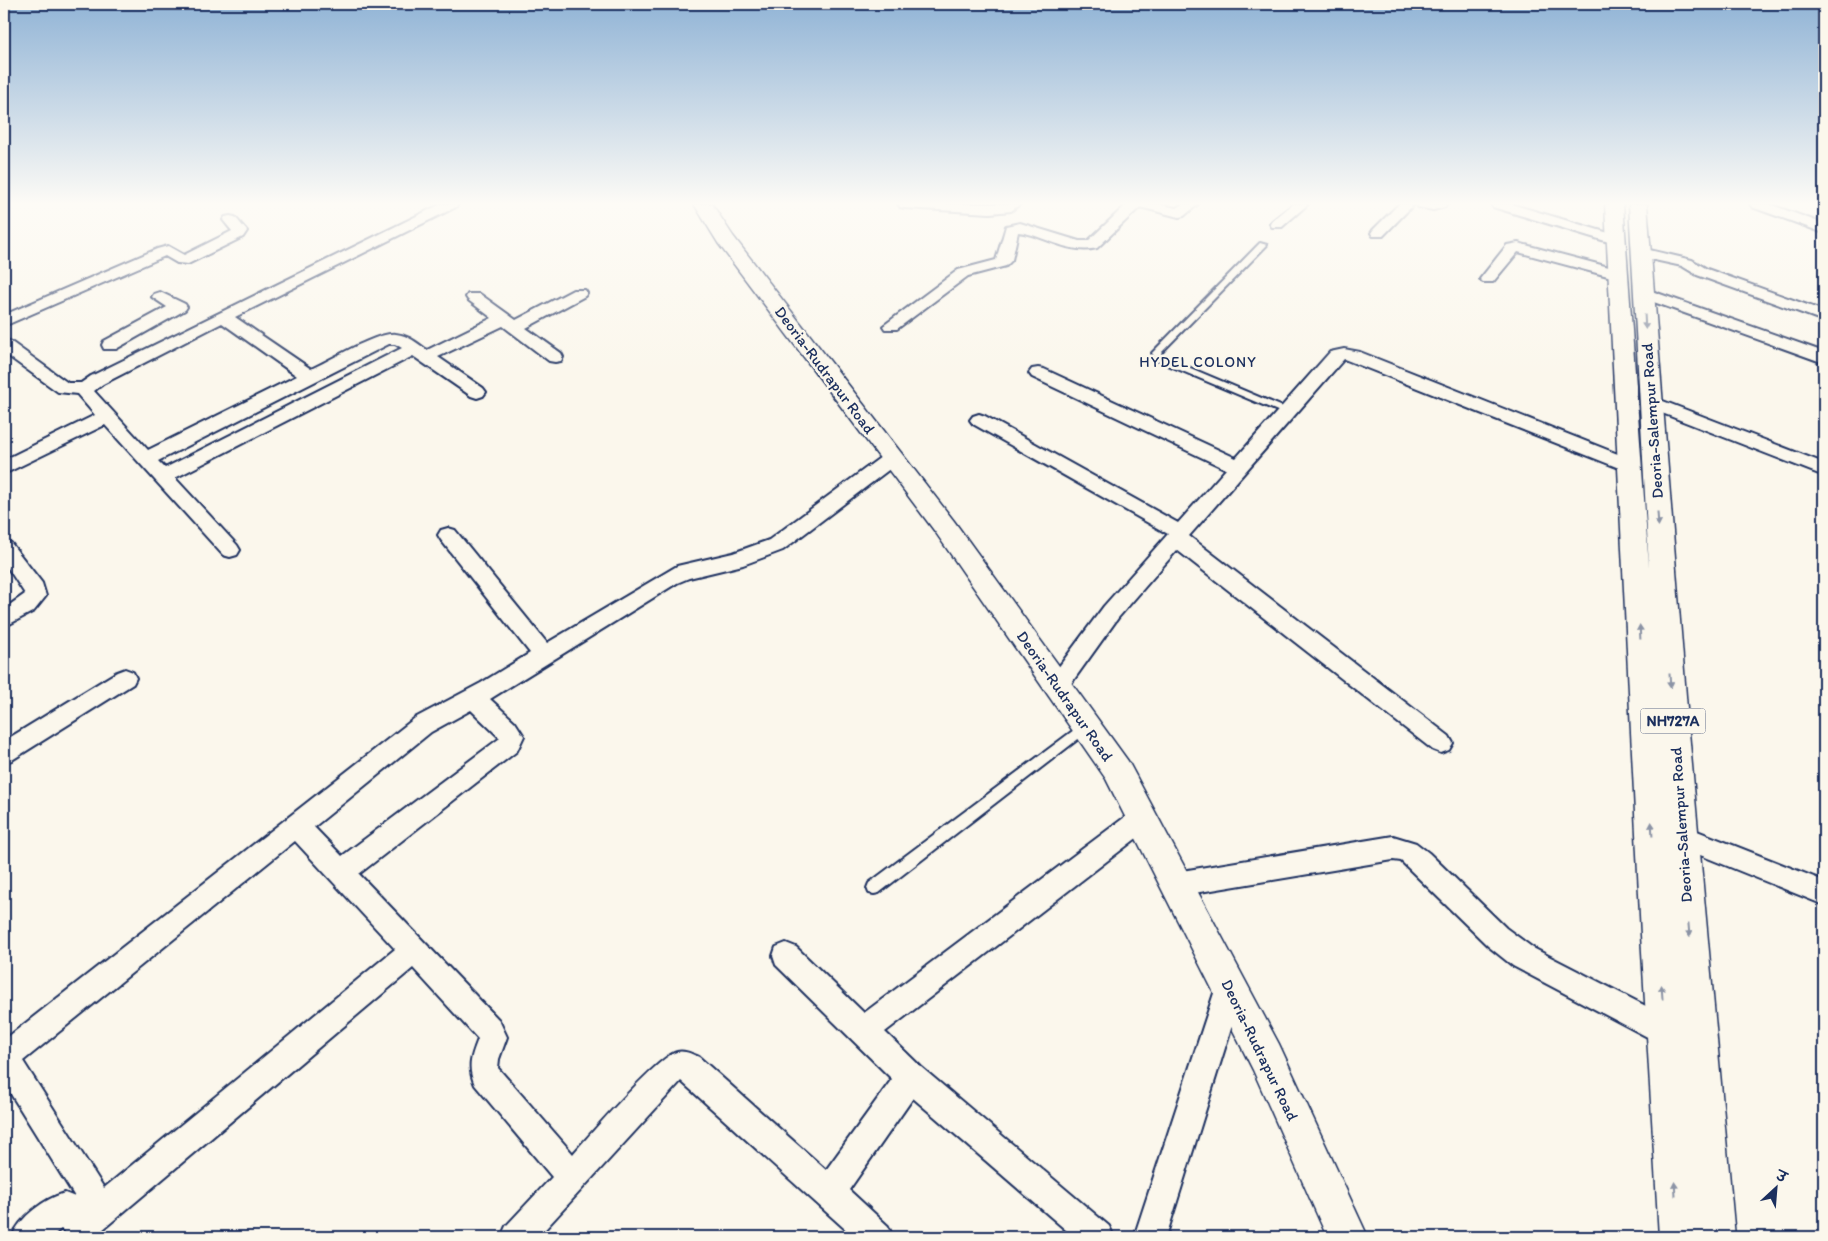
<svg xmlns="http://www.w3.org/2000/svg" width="1828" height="1241" font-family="Itim,'Playpen Sans Deva',sans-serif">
<rect width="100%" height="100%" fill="#fbf7ec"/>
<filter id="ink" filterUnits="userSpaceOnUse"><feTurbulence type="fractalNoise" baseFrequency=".02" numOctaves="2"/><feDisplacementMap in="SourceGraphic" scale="10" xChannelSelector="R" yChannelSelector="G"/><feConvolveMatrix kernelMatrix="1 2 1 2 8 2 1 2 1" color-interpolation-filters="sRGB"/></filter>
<g filter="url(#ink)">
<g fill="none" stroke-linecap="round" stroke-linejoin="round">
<g stroke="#1b2f5e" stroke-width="4">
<path id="lane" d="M1260,243L1267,245L1161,353L1162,356L1290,410L1292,412L1287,415L1156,360L1152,353Z
M1086,721L1090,722L1092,726L1090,730L879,893L874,894L869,893L867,888L869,883Z"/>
</g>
<g stroke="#1b2f5e" stroke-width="4">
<path id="street" d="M441,204H458L456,207L235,317L311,369C329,361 378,331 396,334C408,335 417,343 427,350L492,318L468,300L466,297L468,294H480L516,320L573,290H585L587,293L585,296L526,328L561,353L563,357L561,361L555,362L549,361L503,326L438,357L483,388L486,392L483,396L477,398L471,396L413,356L175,478L237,545L240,550L237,555L230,557L223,555L105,425L4,474V460L95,415L77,394L58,392L4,353V340L10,341L68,383H81L91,376ZM222,323L297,376L148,450L94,391L103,384ZM389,344H395L402,348L165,468L158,461Z
M898,204H1020L1011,211L990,213L905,208L900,207Z
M1127,204H1158L1176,208L1183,204H1198L1184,216L1179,217L1140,207L1097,248C1068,255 1045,235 1018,232L1012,260L1006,266L968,276L897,329H885L883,326L958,270L996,260L1006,226L1020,223L1079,241H1088Z
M1293,204H1308L1282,227H1272L1270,224L1272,221Z
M1399,204H1414L1383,236H1373L1371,233L1373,230Z
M1416,204H1447L1445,207L1433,210L1418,207Z
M1491,204H1511L1622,237L1624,240L1622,243H1612L1493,207Z
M1750,204H1769L1824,224V233L1752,207Z
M230,216L235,217L247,231L243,237L188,264L177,263L165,256L4,326V315L157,249L168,246L184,255L232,231L223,220L225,217Z
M1518,243L1624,271L1627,274L1624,277L1619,279L1518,252L1493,282H1483L1480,279L1507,245Z
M1641,248L1692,260L1707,269L1824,311V321L1697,275L1682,266L1636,256L1633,253L1636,250Z
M1643,288L1824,352V363L1637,296L1635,293L1637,290Z
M160,292L185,304L187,307L185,310L116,349H104L102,345L104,341L167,307L152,297L154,294Z
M1344,349L1360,352L1638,462L1640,466L1638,470L1631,472L1624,470L1344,359L1189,536L1449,736L1453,743L1449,750L1441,753L1433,750L1177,550L1118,618L1065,692L1057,695L1049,692L1046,686L1049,680L1104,606L1168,534L973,424L970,420L973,416L979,414L985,416L1178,523L1226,469L1032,377L1029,373L1032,369L1038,368L1044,369L1236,458L1330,352Z
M1650,396L1824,463V476L1644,406L1641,402L1644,398Z
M892,452L899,454L901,458L899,462L783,550L743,565L689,578L677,583L490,699L515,722L524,736L517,751L359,874L499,1020L507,1037L499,1059L498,1068L573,1154C589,1136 659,1055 677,1052C684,1050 692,1054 699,1057L826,1170L892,1079L776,965L773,956L776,947L786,943L796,947L864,1013L1133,811L1142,808L1151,811L1154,819L1151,827L885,1032L921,1067L1109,1226L1114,1237H1074L913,1098L849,1190L888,1226L893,1237H854L681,1081L538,1237H501L506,1226L552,1177L475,1085C467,1067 471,1057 478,1039L413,968L101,1231C87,1238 73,1241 61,1229L51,1237H12C20,1217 44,1199 65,1193L75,1197L4,1083V1040L415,718L481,683L530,653L441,540L438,535L441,530L448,528L455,530L547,643L677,566L733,553L769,540L885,454ZM471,710L500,738L342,856L314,827L431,732ZM295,841L395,949L104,1188L23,1061Z
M4,541L11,543L42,583L46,596L34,611L4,627V609L25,594L4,562Z
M125,669L133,672L136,678L133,684L12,760L4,763V741L117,672Z
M1682,825L1824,881V905L1673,844L1670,836L1673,828Z
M1393,836L1416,843L1429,853L1506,928L1533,948L1675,1021L1679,1031L1675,1041L1665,1045L1655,1041L1513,966L1488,946L1401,861L1393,860L1176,896L1167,893L1163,884L1167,875L1176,872Z
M1230,973L1240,977L1244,987L1166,1237H1134L1216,987L1220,977Z"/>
</g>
<g stroke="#1b2f5e" stroke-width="3">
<path id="secondary" d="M694,204H712L733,236L954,521L1128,761L1279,1044L1368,1237H1327L1253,1070L1106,779L936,533L718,243Z"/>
</g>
<g stroke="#1b2f5e" stroke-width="3">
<path id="highway" d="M1605,204H1623L1649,568L1629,204H1647L1688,721L1735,1237H1659L1641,935Z"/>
</g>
<use href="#lane" fill="#fbf7ec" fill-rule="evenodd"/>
<use href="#street" fill="#fbf7ec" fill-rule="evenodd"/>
<use href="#secondary" fill="#fbf7ec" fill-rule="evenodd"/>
<use href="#highway" fill="#fbf7ec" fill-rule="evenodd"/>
</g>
<defs><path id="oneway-solid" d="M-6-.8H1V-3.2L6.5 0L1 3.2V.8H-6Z" transform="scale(1.25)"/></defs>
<g fill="#8b93a5">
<use href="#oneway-solid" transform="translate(1645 322) rotate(87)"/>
<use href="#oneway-solid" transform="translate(1658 519) rotate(86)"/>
<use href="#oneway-solid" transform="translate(1640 632) rotate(-93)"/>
<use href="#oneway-solid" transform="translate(1670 681) rotate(86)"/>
<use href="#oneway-solid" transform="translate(1652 829) rotate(-93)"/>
<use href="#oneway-solid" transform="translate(1689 930) rotate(85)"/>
<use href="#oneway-solid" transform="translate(1662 992) rotate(-94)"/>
<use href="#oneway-solid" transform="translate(1675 1189) rotate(-94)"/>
</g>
</g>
<linearGradient id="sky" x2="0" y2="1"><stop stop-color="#91b4d6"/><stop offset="0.54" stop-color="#fdfbf6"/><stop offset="1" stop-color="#fdfbf6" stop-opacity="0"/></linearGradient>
<rect width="1828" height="377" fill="url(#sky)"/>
<g text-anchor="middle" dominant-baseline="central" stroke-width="5" stroke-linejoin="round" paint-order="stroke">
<g font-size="15" letter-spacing="1" fill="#1b2f5e" stroke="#fbf7ec">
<text x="1198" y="362">HYDEL COLONY</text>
</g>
<rect fill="#fbf7ec" stroke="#5e6b89" stroke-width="1" x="1640.5" y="708.5" width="65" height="25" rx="4"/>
<g font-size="15" font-weight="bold" fill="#1b2f5e">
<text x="1673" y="721">NH727A</text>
</g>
<g font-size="16" fill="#1b2f5e" stroke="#fbf7ec">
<text transform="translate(825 370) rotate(53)">Deoria-Rudrapur Road</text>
<text transform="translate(1652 421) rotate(-94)">Deoria-Salempur Road</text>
<text transform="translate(1065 696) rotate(55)">Deoria-Rudrapur Road</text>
<text transform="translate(1681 825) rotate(-94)">Deoria-Salempur Road</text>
<text transform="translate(1260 1050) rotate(64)">Deoria-Rudrapur Road</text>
</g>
</g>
<rect width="1828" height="1241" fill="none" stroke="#fbf7ec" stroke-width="20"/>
<rect x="10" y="10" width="1808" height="1221" fill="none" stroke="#1b2f5e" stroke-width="2" filter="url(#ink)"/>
<g transform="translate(1776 1188) rotate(26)" stroke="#fbf7ec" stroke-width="4" paint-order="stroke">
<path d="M0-4L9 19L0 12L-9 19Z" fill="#1b2f5e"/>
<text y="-8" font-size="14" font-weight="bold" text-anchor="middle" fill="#1b2f5e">उ</text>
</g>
</svg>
